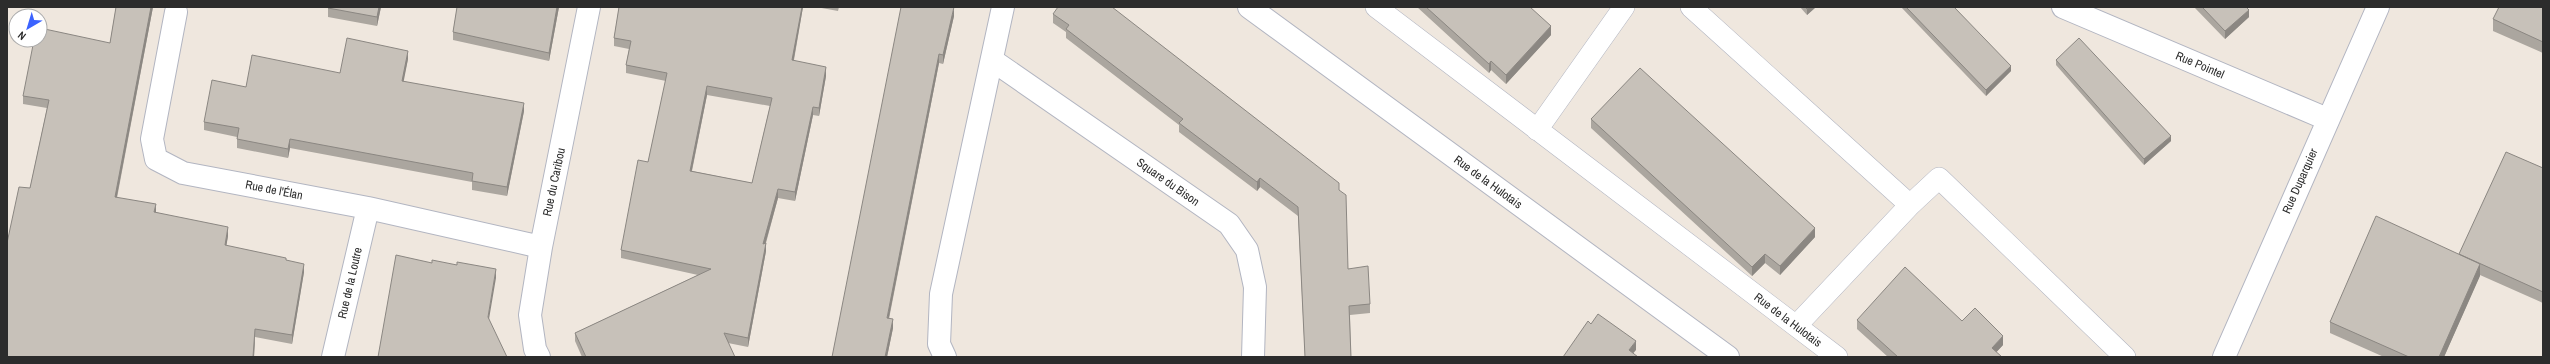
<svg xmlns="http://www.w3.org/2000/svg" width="2550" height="364" font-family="'Archivo Narrow',sans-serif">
<rect width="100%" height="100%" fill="#efe7de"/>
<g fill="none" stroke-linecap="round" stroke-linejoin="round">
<g stroke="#b2b5c1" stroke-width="22">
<path id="service" d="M1376,7L1837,357
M1691,7L1910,205L1939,178L2125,357
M1537,130L1624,7
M1796,326L1910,205"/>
</g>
<g stroke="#b2b5c1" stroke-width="24">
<path id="minor" d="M1249,7L1728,357
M2063,7L2327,119
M176,12L152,139L156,159L183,173L368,208L541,247
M992,60L1229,224L1247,250L1255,287L1253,357
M333,357L368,208
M539,357L535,349L530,315L541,247L589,7
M945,357L939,344L941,294L1003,7"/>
</g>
<g stroke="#b2b5c1" stroke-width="24">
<path id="tertiary" d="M2224,357L2378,7"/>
</g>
<use href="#service" stroke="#fff" stroke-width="21"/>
<use href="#minor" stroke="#fff" stroke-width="22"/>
<use href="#tertiary" stroke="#fff" stroke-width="22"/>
</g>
<path fill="#aba69f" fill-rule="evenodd" d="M116,7H153L117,198L156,212L228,236L226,246L286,260L304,272L292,344L255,337L254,357H7L30,188L47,108L23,104V96L110,43Z
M328,7H381L377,26L328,17Z
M450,7H559L549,61L453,40V32L457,8Z
M619,7H803L794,60L826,76L819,116L813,115L795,201L778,198L766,243V251L748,347L728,343L735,357H582L575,341V333L698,275L621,258V250L648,162L666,81L626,73V65L629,49L614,46V38ZM707,95L770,106L752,183L692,171Z
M816,7H839L838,11Z
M901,7L954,16L943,64L939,63L889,319L893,328L887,357Z
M1417,7H1530L1551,35L1506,84L1491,70L1489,73Z
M1800,7H1816L1807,15Z
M1901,7H1954L2011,71L1986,96Z
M2194,7H2246L2249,17L2225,39Z
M2543,7V53L2493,31V19Z
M1053,14L1339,190L1348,269L1370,304V313L1350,315L1351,357H1305L1298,216L1260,187L1257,191L1179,132V125L1066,38V32L1053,23Z
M408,59L403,81L524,111L507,196L472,190V182L290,148L288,158L237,148V137L204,130V122L340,73Z
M2056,60L2171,141L2144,165L2056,65Z
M1591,119L1815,237L1780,275L1765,263L1752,276L1591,128Z
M2543,168V303L2480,275L2444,357H2384L2330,333V322L2459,255Z
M1857,320L1962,321L2003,345L1996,352L2002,357H1888L1857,329Z"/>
<path fill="#8b8782" d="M151,7H153L115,206V197Z
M379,7H381L377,26V17Z
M557,7H559L549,61V53Z
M802,7H803L792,69V60Z
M954,7V16L943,64V55Z
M1810,7H1816L1807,15V9Z
M2249,10V17L2225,39V31Z
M1551,26V35L1506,84V75Z
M408,51V59L402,90V81Z
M939,54V63L887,327V318Z
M1491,61V70L1489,73V64Z
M2011,66V71L1986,96V90Z
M826,67V76L819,116V108Z
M707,86V95L690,179V171Z
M524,103V111L507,196V187Z
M813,107V115L795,201V192Z
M2171,136V141L2144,165V159Z
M290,139V148L288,158V149Z
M1260,178V187L1257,191V182Z
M778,189V198L763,252V244Z
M156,204V212H154Z
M228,227V236L225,254V245Z
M1815,228V237L1780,275V266Z
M766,243V251L748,347V338Z
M1765,254V263L1752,276V267Z
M304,264V272L292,344V335Z
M2480,264V276L2444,357H2439Z
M496,269V278L488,325V317Z
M893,319V328L887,357H885Z
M255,329V337L254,357H253Z
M2003,336V345L1992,357V348Z
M1636,341V350L1630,357L1629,350Z"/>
<path fill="#c7c1b9" stroke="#8b8782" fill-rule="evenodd" d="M116,7H151L115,197L156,204L154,212L228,227L225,245L286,258V260L304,264L292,335L255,329L253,357H7V243L19,187L30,188L49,100L23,96L34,40H40V28L110,43Z
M328,7H379L377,17L328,8Z
M457,7H557L549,53L453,32Z
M619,7H802L792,60L826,67L819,108L813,107L795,192L778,189L763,244L766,243L748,338L724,333L735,357H586L575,333L711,269L621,250L638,160L648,162L667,73L626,65L631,41L614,38ZM707,86L772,98L752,183L690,171Z
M901,7H954L943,55L939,54L887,318L893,319L885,357H832Z
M1058,7H1112L1339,183V190L1346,195L1348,269L1368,266L1370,304L1349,306L1351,357H1305L1298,207L1260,178L1257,182L1179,123L1183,119L1066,29L1069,25L1053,14Z
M1426,7H1530L1551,26L1506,75L1491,61L1489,64Z
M1805,7H1810L1807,9Z
M1906,7H1954L2011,66L1986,90Z
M2202,7H2246L2249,10L2225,31Z
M2499,7H2543V42L2493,19Z
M347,38L408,51L402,81L524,103L507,187L472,181L473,173L290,139L288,149L237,139L239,128L204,122L212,80L246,87L252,55L340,73Z
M2079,38L2171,136L2144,159L2056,60Z
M1640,68L1815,228L1780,266L1765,254L1752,267L1591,119Z
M2506,152L2543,168V292L2459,254Z
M2376,216L2480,264L2439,357H2409L2330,322Z
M396,255L432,263V260L457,265V262L496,269L488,317L507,357H377H378Z
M1905,267L1962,321L1975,308L2003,336L1992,348L2002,357H1898L1857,320Z
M1598,314L1636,341L1629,350L1638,357H1563L1588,321L1591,324Z"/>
<g text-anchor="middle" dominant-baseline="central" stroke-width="3" stroke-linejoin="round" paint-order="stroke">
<g font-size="12" fill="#2c2c2c" stroke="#fff">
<text transform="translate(2200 65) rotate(23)">Rue Pointel</text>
<text transform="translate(2300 181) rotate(-66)">Rue Duparquier</text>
<text transform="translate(554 182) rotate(-78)">Rue du Caribou</text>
<text transform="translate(1168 182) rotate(35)">Square du Bison</text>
<text transform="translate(1488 182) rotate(36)">Rue de la Hulotais</text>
<text transform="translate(274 190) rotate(11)">Rue de l'Élan</text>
<text transform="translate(350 283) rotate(-77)">Rue de la Loutre</text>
<text transform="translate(1788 320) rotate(37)">Rue de la Hulotais</text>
</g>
</g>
<rect width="2550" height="364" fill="none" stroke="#2c2c2c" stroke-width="16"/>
<g transform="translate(28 28) rotate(218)"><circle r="19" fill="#ffffff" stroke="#ababab"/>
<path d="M0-3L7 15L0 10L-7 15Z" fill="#3b63ff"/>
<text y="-6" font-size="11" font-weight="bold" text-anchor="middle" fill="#2c2c2c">N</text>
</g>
</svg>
